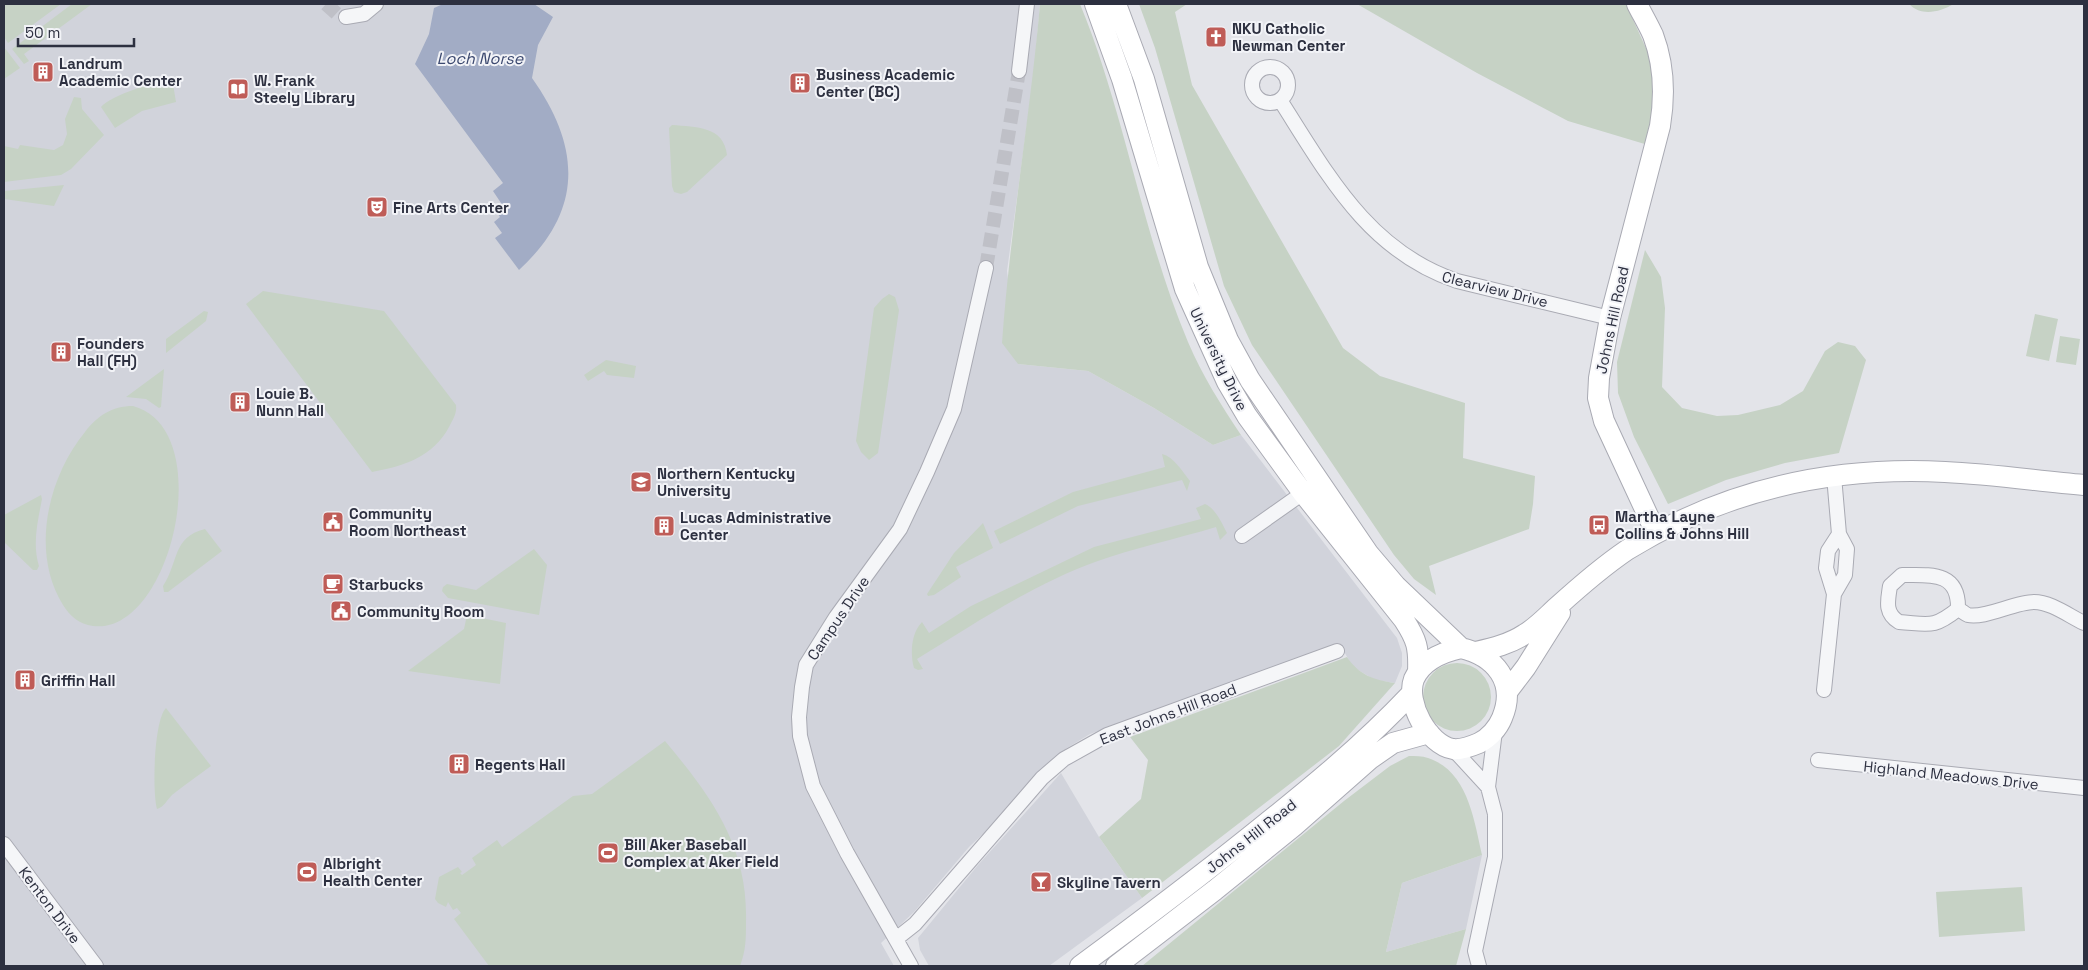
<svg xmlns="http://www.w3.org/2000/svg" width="2088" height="970" font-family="'Space Grotesk',sans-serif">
<rect width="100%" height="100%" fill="#e3e4e9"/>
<path fill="#d1d3db" d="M4,4H1040L1034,73L1007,271L1018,364L1088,371L1154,408L1213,445L1241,435L1397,638L1402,653V666L1395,683L1375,680L1353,667L1339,643L1090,734L1067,748L1035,775L986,831L969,847L914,912L881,943L894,966H4Z
M1061,773L1099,837L1142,898L1049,966H929L920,950L918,938L978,865Z
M1482,855L1466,929L1386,952L1402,883Z"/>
<path fill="#c6d2c5" d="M4,4H61L8,43L4,37Z
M72,4H92L24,54L29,61L24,64L12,49Z
M1040,4H1080C1125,113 1142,233 1188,342C1202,375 1221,405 1241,435L1213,445L1154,408L1088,371L1018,364L1002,343C1010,230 1030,117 1040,4Z
M1139,4H1187L1175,12L1192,85L1343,348L1380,376L1465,403L1463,458L1535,476L1533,504L1529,529L1429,566L1436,595L1414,579L1394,555L1252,345L1224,286L1155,48Z
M1357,4H1626L1649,55L1656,94L1648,145L1568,121L1477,73Z
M1909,4H1954C1939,12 1922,17 1909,4Z
M4,47L20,68L4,79Z
M172,78L176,102L142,111L115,128L101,107C111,95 156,82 172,78Z
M74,97L81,98L82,109L104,135L71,169L61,175L4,182V146L18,149L20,145L54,150L63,145L67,134L65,119Z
M672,125C696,127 724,126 727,155L687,192L681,194L674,192L672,186L669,128Z
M64,185L54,206L4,199V191Z
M1645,250L1661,277L1665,308L1662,387L1682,408L1717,416L1738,415L1780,405L1803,391L1825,351L1838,342L1855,346L1866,360L1839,453L1785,463L1726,480L1668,504L1634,437L1618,393L1617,362Z
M263,291L384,311L456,405C457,414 453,419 449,427C433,457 404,466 372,472L246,304Z
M889,294L895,297L899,310L878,453L869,460L861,452L856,441L874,308L882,299Z
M204,311L208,312L206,321L166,353V339Z
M2035,314L2058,319L2049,361L2026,356Z
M2060,336L2080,339L2076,365L2056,362Z
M606,360L636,366L634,378L607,375L604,371L588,381L584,375Z
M164,369L161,407L159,408L146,399L126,397Z
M133,406C219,429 171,636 93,626C79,624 70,616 63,605C30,552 48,477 85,432C97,416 112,406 133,406Z
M1162,454C1174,457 1182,471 1190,481L1187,491L1182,480L1078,506L1000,544L994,531L1073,492L1165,467Z
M41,495L42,499C38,520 32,544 39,566L37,570H33L4,542V515Z
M1205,504C1215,508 1222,523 1227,533L1220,540L1216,527C1176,539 1134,548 1095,562C1034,584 972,625 917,659L923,669L918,670L914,668C910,654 911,633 922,622L929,633L971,606L1094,547L1201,519L1196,508Z
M983,523L993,548L956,567L961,577L934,595L928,596L927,594L954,553Z
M205,529L222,551L168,592H164L163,586C179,562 172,537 205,529Z
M534,549L547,565L539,615L448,598L442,591L443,587L447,584L476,590Z
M467,615L506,623L500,684L408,671L464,629Z
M1347,657C1359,675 1374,680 1395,683L1339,746L1142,898L1099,837L1141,799L1148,760L1130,737Z
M1423 697a34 34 0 1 1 68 0a34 34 0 1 1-68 0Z
M166,708L211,766C198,776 184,785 172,795C167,800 164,807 157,809C152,791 154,720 166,708Z
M665,741C711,796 748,846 746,921C746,939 746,950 740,966H489L454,919L461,913L457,908L453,910L448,902L446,907L438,903L435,899L439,877L458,867L462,872L460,873L462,875L476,865L472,858L497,840L502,847L573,796L592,794Z
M1409,756C1415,756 1422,756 1428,758C1468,771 1474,820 1482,855L1402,883L1386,952L1466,929L1456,966H1142L1344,801L1390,766Z
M2022,887L2025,931L1939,937L1936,892Z"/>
<path fill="#a2acc5" d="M443,4H534L553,17L538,45L532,78C581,147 584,210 519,270L495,238L502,233L494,222L500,217L494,208L501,203L493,191L503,183L415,64L429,34L434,8Z"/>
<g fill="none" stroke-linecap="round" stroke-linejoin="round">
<path stroke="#bfc0c7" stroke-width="14" stroke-dasharray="14 7" stroke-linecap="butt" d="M326,4L337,14L346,17
M986,268L1019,71"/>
<g stroke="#a9aab3" stroke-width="16">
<path id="street" d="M346,17L364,14L376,4
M1252 85a18 18 0 1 1 36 0a18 18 0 1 1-36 0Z
M1019,71L1027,4
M1280,100C1328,175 1368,251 1457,281L1610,318
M1834,476L1839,534L1847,549L1845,575L1834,594
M1242,536L1303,493
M1902,575C1930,575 1959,571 1958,609C1933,629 1929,624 1899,622C1884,613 1888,600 1890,586Z
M1958,609C1961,610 1965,614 1968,615C1984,619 2015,602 2034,602C2051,602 2069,616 2084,623
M1824,690L1834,594L1826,568L1828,551L1839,534
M1453,749L1488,787
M1818,760L2084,788
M4,844L96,966
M896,939L915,924L1023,800L1042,778L1064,759L1107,735L1337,651
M911,966L847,853L813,786L800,736L799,717L802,687L806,665L836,617L900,529L927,472L954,409L986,268
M1479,966L1475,951L1495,857V814L1488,787L1495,731"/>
</g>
<g stroke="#a9aab3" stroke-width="22">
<path id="secondary" d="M1095,4L1122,79L1185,289L1227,382L1247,416L1303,493L1404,620C1417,640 1419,648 1418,672
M1116,4L1144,79L1198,267L1228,340L1250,380L1368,553L1396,586L1461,648
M1637,4C1642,14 1648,24 1653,35C1664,64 1665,96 1660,126L1610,318L1599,378L1598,398L1604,421L1656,533
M1461,648C1495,656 1517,682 1502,718C1498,728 1489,738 1479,743C1472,746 1462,750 1453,749C1428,745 1405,702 1414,679C1422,661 1443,652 1461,648Z
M1476,652C1493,648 1510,644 1525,634C1537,627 1547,616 1557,607C1579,587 1602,567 1627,550C1724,490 1831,466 1945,472C1991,474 2038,481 2084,485
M1507,692L1526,667L1560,613
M1080,966C1137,924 1194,881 1249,837C1307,791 1361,747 1412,693
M1116,966L1215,890L1294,826L1370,759L1393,743L1429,733"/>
</g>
<use href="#street" stroke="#f5f6f8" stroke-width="14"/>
<use href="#secondary" stroke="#fff" stroke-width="20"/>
</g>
<defs>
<g id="church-square" transform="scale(1.125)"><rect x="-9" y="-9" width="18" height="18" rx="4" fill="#bf5c57" stroke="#f2f3f7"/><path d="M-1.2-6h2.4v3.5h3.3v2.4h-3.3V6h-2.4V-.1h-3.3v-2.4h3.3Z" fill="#fff"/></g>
<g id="building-square" transform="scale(1.125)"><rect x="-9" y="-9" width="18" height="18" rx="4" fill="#bf5c57" stroke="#f2f3f7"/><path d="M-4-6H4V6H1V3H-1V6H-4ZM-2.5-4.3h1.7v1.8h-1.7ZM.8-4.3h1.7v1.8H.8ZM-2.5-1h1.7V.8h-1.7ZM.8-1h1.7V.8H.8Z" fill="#fff"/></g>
<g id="library-square" transform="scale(1.125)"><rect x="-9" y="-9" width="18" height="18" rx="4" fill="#bf5c57" stroke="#f2f3f7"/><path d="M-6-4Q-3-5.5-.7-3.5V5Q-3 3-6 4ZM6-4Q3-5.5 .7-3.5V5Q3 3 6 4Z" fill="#fff"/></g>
<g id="theatre-square" transform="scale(1.125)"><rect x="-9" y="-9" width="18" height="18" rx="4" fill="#bf5c57" stroke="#f2f3f7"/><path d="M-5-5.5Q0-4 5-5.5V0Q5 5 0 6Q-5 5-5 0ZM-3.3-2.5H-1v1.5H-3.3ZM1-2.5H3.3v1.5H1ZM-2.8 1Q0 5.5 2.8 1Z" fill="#fff"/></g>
<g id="university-square" transform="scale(1.125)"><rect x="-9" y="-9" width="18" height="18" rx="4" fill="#bf5c57" stroke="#f2f3f7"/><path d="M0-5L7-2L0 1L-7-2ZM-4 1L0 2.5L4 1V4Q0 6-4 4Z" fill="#fff"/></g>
<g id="civic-square" transform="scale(1.125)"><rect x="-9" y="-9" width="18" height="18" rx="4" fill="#bf5c57" stroke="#f2f3f7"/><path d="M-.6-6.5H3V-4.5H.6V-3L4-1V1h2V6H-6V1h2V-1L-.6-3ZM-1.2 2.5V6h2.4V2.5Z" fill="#fff"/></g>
<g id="bus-square" transform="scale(1.125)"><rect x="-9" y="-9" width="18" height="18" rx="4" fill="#bf5c57" stroke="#f2f3f7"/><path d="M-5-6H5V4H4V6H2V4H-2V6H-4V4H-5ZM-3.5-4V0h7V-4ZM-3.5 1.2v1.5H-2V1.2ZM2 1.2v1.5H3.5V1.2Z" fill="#fff"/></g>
<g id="cafe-square" transform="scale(1.125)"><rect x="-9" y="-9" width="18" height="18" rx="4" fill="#bf5c57" stroke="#f2f3f7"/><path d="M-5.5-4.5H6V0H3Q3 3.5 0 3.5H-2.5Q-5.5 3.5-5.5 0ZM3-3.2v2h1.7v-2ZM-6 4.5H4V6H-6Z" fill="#fff"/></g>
<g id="stadium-square" transform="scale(1.125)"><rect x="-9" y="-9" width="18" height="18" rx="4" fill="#bf5c57" stroke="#f2f3f7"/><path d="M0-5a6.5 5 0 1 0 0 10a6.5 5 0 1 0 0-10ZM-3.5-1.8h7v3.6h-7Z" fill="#fff"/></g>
<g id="bar-square" transform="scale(1.125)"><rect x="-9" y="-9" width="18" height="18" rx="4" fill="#bf5c57" stroke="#f2f3f7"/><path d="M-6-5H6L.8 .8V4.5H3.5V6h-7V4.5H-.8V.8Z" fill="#fff"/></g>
</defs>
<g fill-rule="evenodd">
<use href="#church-square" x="1216" y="37"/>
<use href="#building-square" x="43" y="72"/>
<use href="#building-square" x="800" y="83"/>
<use href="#library-square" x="238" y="89"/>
<use href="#theatre-square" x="377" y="207"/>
<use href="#building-square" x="61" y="352"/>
<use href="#building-square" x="240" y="402"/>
<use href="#university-square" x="641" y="482"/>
<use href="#civic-square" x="333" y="522"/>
<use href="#bus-square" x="1599" y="525"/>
<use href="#building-square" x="664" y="526"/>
<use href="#cafe-square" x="333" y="584"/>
<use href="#civic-square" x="341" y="611"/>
<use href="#building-square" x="25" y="680"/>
<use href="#building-square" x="459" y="764"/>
<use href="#stadium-square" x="608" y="853"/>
<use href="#stadium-square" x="307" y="872"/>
<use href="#bar-square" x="1041" y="882"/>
</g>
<g text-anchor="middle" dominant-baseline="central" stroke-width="4" stroke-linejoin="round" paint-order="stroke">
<g font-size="15" font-weight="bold" fill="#2d3040" stroke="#f2f3f7" text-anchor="start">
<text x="1232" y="28">NKU Catholic<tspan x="1232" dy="17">Newman Center</tspan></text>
<text x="59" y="63">Landrum<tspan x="59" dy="17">Academic Center</tspan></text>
<text x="816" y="74">Business Academic<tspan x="816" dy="17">Center (BC)</tspan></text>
<text x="254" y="80">W. Frank<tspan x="254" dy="17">Steely Library</tspan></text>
<text x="393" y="207">Fine Arts Center</text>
<text x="77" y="343">Founders<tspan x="77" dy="17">Hall (FH)</tspan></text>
<text x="256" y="393">Louie B.<tspan x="256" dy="17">Nunn Hall</tspan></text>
<text x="657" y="473">Northern Kentucky<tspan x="657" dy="17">University</tspan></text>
<text x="349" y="513">Community<tspan x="349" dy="17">Room Northeast</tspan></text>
<text x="1615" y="516">Martha Layne<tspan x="1615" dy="17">Collins &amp; Johns Hill</tspan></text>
<text x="680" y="517">Lucas Administrative<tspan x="680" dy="17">Center</tspan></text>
<text x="349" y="584">Starbucks</text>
<text x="357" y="611">Community Room</text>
<text x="41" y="680">Griffin Hall</text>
<text x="475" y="764">Regents Hall</text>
<text x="624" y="844">Bill Aker Baseball<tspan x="624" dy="17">Complex at Aker Field</tspan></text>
<text x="323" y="863">Albright<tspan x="323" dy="17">Health Center</tspan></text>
<text x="1057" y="882">Skyline Tavern</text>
</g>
<g font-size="15" fill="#2d3040" stroke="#f2f3f7">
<text transform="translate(1495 289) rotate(14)">Clearview Drive</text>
<text transform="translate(1612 320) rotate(-78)">Johns Hill Road</text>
<text transform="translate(1219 359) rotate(64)">University Drive</text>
<text transform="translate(838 618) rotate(-56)">Campus Drive</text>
<text transform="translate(1168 714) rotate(-21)">East Johns Hill Road</text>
<text transform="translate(1951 775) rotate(6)">Highland Meadows Drive</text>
<text transform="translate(1251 836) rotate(-38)">Johns Hill Road</text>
<text transform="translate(50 905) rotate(53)">Kenton Drive</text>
</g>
<g font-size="16" font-style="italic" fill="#3b486f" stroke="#f2f3f7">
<text x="480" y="58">Loch Norse</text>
</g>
</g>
<rect width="2088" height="970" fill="none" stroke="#2d3040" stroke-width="10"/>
<path d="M18 38v8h116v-8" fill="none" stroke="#2d3040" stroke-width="2.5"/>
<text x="25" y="38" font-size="15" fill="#2d3040" stroke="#f2f3f7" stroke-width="4" paint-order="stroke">50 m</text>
</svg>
